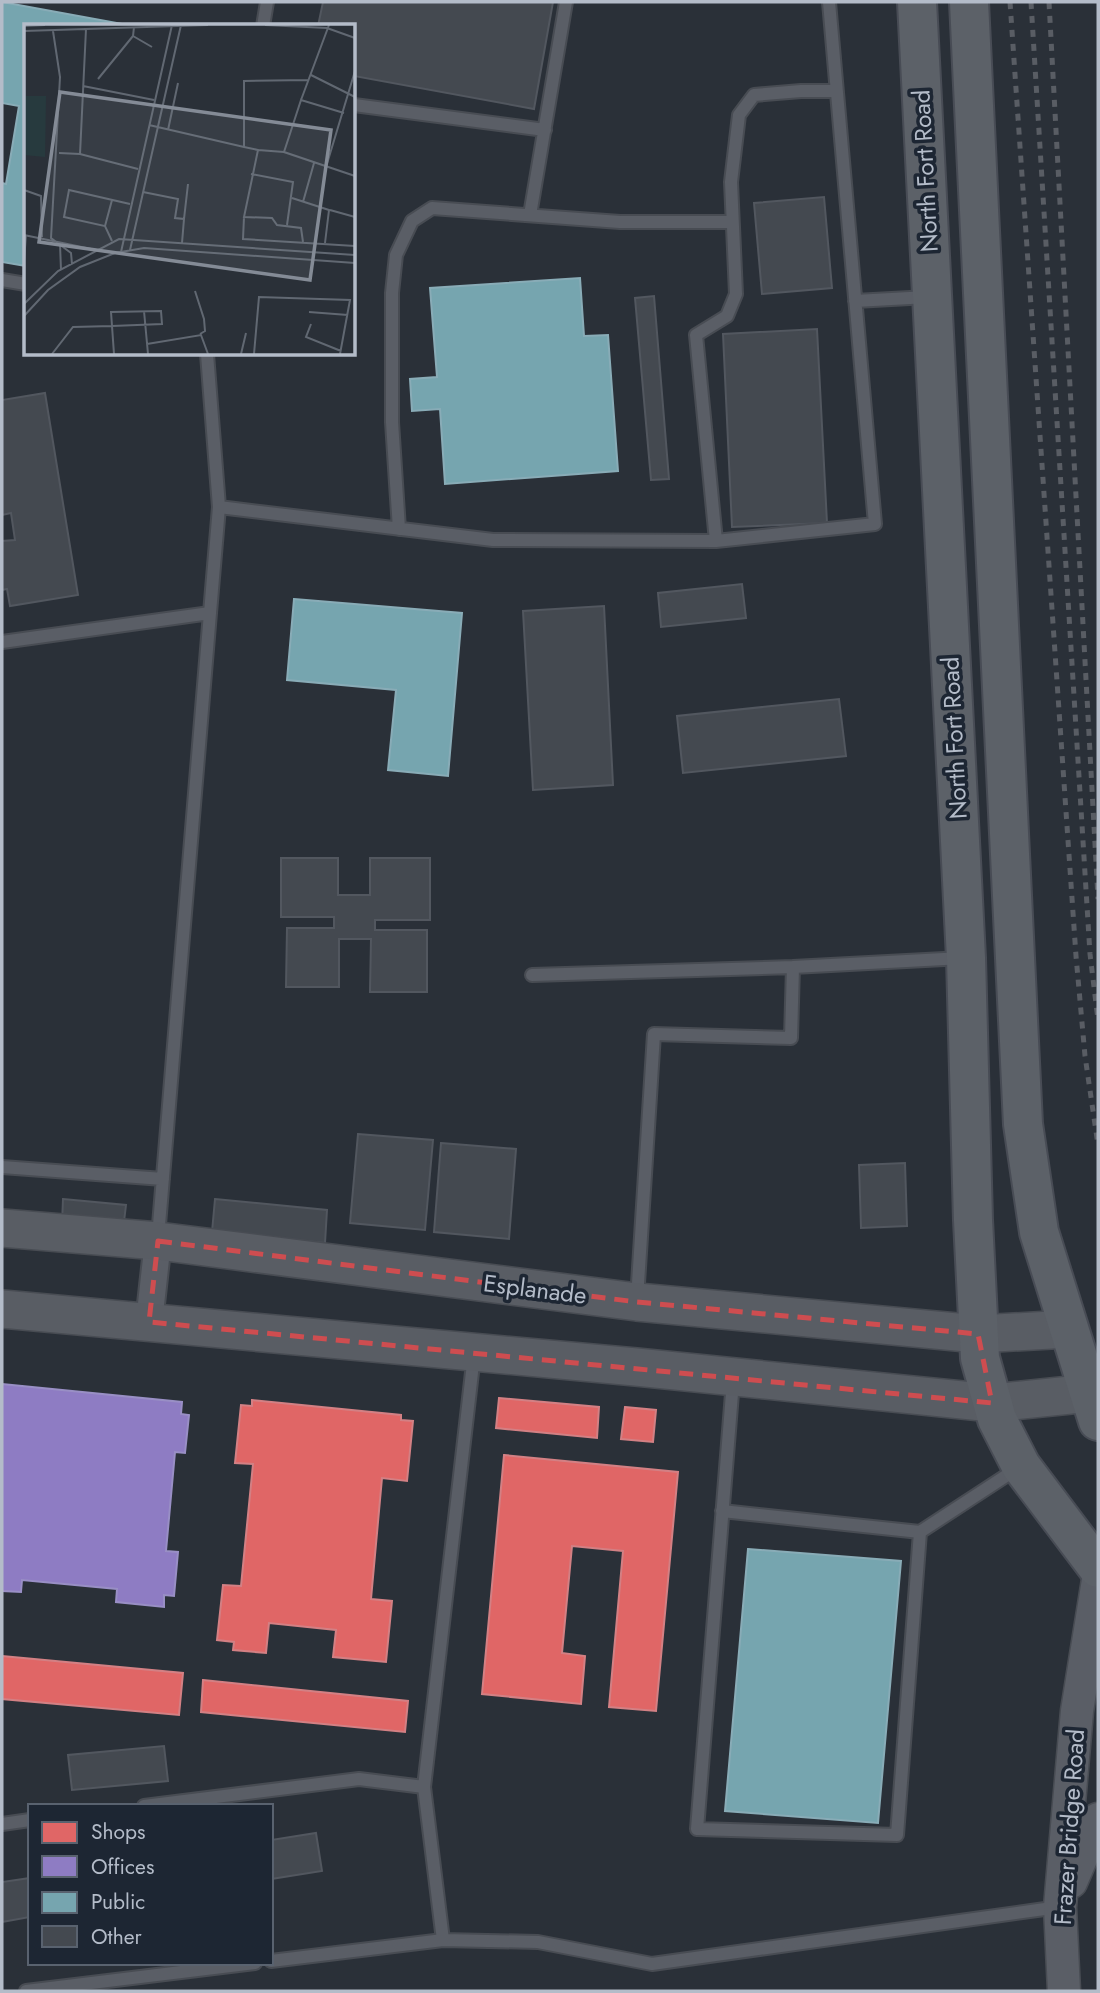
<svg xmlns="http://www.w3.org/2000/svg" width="1100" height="1993" font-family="Jost,sans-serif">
<rect width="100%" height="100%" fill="#2a3038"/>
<path fill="#e06666" stroke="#d38084" stroke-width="2" d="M499,1398L599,1407L597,1438L496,1428Z
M252,1400L401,1415V1420L413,1421L407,1481L382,1478L371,1599L392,1601L386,1662L333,1657L336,1630L269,1623L266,1653L233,1650L234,1642L217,1640L223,1585L241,1586L253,1464L235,1463L241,1405L252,1406Z
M625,1407L656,1410L653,1442L621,1439Z
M504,1455L678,1472L656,1711L609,1707L623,1551L572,1546L562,1653L585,1656L581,1704L482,1694Z
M2,1656L183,1673L179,1715L2,1699Z
M203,1680L408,1701L405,1732L201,1712Z"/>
<path fill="#8e7cc3" stroke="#998fc5" stroke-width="2" d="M2,1384L182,1402L181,1414L189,1415L185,1453L175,1452L166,1551L178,1552L174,1596L164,1595V1607L116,1602L117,1589L22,1580L21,1592L2,1591Z"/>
<path fill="#76a5af" stroke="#89acb7" stroke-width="2" d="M2,2L133,26H26V266L2,262V183L6,184L19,106L2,103Z
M580,278L584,336L608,335L618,471L445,484L440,409L412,411L410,379L437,377L430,288Z
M294,599L462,613L448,776L388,770L396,690L287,680Z
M748,1549L901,1561L878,1823L725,1811Z"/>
<path fill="#444950" stroke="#52575f" stroke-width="2" d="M323,2H553L534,109L354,76V26H318Z
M824,197L832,288L762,294L754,203Z
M654,296L669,479L651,480L635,298Z
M817,329L827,523L732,527L723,334Z
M45,393L78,595L10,606L7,589L2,590V541L15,540L11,513L2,515V400Z
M742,584L746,618L661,627L658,593Z
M604,606L613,785L533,790L523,611Z
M839,699L846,756L683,773L677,716Z
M281,858H338V895H370V858H430V920H375V930H427V992H370L371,939H339V987H286L287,928H334V917H281Z
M358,1134L433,1140L425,1230L350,1223Z
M441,1143L516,1149L509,1239L434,1232Z
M905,1163L907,1226L861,1228L859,1165Z
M63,1199L126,1205L123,1230L62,1224Z
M215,1199L327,1210L325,1243L212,1232Z
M164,1746L168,1781L72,1790L68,1755Z
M316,1833L322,1871L271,1879V1840Z
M30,1878V1917L2,1922V1882Z"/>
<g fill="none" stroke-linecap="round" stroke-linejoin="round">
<g stroke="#484c53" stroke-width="16">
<path id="service" d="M263,26L267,2
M354,105L545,130
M530,215L566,2
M2,280L26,284
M855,301L928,297
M207,354L219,507
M399,529L392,422V293L396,255L412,221L432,208L620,222H732
M716,541L875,524L829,2
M210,613L219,507L493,540L716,541L696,335L727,316L736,294L731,182L739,115L754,95L801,91H836
M2,642L210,613L158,1237
M532,975L793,967
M2,1167L163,1179
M637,1299L654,1034L791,1038L793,967L963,958
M733,1381L697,1829L897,1835L920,1532L1018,1468
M722,1511L920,1532
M144,1806L359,1779L424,1787
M2,1824L30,1820
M443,1940L424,1787L474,1355
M271,1961L443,1940L538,1942L652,1964L1059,1907
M26,1991L255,1963"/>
</g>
<g stroke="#484c53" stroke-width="30">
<path id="minor" d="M149,1322L158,1241"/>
</g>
<g stroke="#484c53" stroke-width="35">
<path id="tertiary" d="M1071,1882L1098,1819
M1064,1991L1060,1907L1077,1711L1098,1580"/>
</g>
<g stroke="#484c53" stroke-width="40">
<path id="secondary" d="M2,1228L158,1241L637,1302L978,1334L1069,1329
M2,1309L636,1367L992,1403L1090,1393"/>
</g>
<g stroke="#484c55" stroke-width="42">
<path id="primary" d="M917,2L966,958L973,1220L980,1358L997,1419L1021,1466L1098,1568
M969,2L1023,1124L1039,1232L1098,1421"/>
</g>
<use href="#service" stroke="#5a5e66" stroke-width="12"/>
<use href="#minor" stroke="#5a5e66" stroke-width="26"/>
<use href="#tertiary" stroke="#5a5e66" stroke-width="32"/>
<use href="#secondary" stroke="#595d64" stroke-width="37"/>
<use href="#primary" stroke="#5c6168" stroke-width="38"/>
<path stroke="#595d64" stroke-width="5" stroke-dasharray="7 7" stroke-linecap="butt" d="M1010,2L1076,956L1085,1056L1098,1145
M1031,2L1090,954L1098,1020
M1049,2L1098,899"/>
</g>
<path fill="none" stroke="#ce4d50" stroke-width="5" stroke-dasharray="14 9" stroke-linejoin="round" d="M158,1241L637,1302L978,1334L992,1403L149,1322Z"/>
<g text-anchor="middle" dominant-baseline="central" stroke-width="7" stroke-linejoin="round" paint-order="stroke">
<g font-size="24" fill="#b4bcc9" stroke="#1d2633">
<text transform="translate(925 171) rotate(-93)">North Fort Road</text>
<text transform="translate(954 738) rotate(-93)">North Fort Road</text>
<text transform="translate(535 1289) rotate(7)">Esplanade</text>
<text transform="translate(1069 1827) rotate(-86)">Frazer Bridge Road</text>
</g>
</g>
<g transform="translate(24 24)">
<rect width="331" height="331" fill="#2a3038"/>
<path d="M0,72H22L21,133L0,131Z" fill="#273a3e"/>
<path fill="none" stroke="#616872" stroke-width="2" d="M241,1L303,4L331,14M0,2L21,1M0,7L184,1M29,7L36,53L27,214L47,229L48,240M109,12L128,23M287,51L331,73M74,55L109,12L110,3M59,62L130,76M277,76L305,1M320,89L277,76L260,128L331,152M125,101L220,123V57L285,56M144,106L154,59M220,123L234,126L220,193L248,194L253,201L277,204L279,218M234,126L260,128M35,129L56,130L114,145M56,130L62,5M302,143L331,47M227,150L269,158L263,201M0,166L17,172L18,213M119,168L154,175L151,194L160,195L158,219M268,174L305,186L301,219M279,178L290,139M306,186L331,193M220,193L219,215L331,222M160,195L164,160M81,202L88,176M0,211L72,226M88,217L81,202L40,193L45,166L106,180M36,220L37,246M106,226L157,1M97,228L148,1M0,237L2,211M171,267L180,295L181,307L176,310M0,280L34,247L95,215L331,231M120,287L124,330M285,288L324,291M0,292L24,266L56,243L91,229L120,224L331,239M287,300L282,313L317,327M123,320L177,311L184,330M28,330L49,303L88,302L138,300L137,287L87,288L90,330M217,330L222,309M230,330L235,273L326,276L316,330"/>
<path fill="#848b96" fill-opacity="0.15" stroke="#848b96" stroke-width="3.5" d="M36,68L307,106L286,256L15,218Z"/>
<rect width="331" height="331" fill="none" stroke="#b4bcc9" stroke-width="3.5"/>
</g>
<rect width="1100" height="1993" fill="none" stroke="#b4bcc9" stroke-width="7"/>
<rect x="28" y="1804" width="245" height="161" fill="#1d2633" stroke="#59626f" stroke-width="2"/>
<rect x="42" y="1822" width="35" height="21" fill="#e06666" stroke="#59626f" stroke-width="2"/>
<text x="91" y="1839" font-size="21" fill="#b4bcc9">Shops</text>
<rect x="42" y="1856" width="35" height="21" fill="#8e7cc3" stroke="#59626f" stroke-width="2"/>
<text x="91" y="1874" font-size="21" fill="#b4bcc9">Offices</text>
<rect x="42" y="1892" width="35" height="21" fill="#76a5af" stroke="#59626f" stroke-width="2"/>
<text x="91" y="1909" font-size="21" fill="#b4bcc9">Public</text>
<rect x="42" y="1926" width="35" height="21" fill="#444950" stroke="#59626f" stroke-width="2"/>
<text x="91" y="1944" font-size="21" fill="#b4bcc9">Other</text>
</svg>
